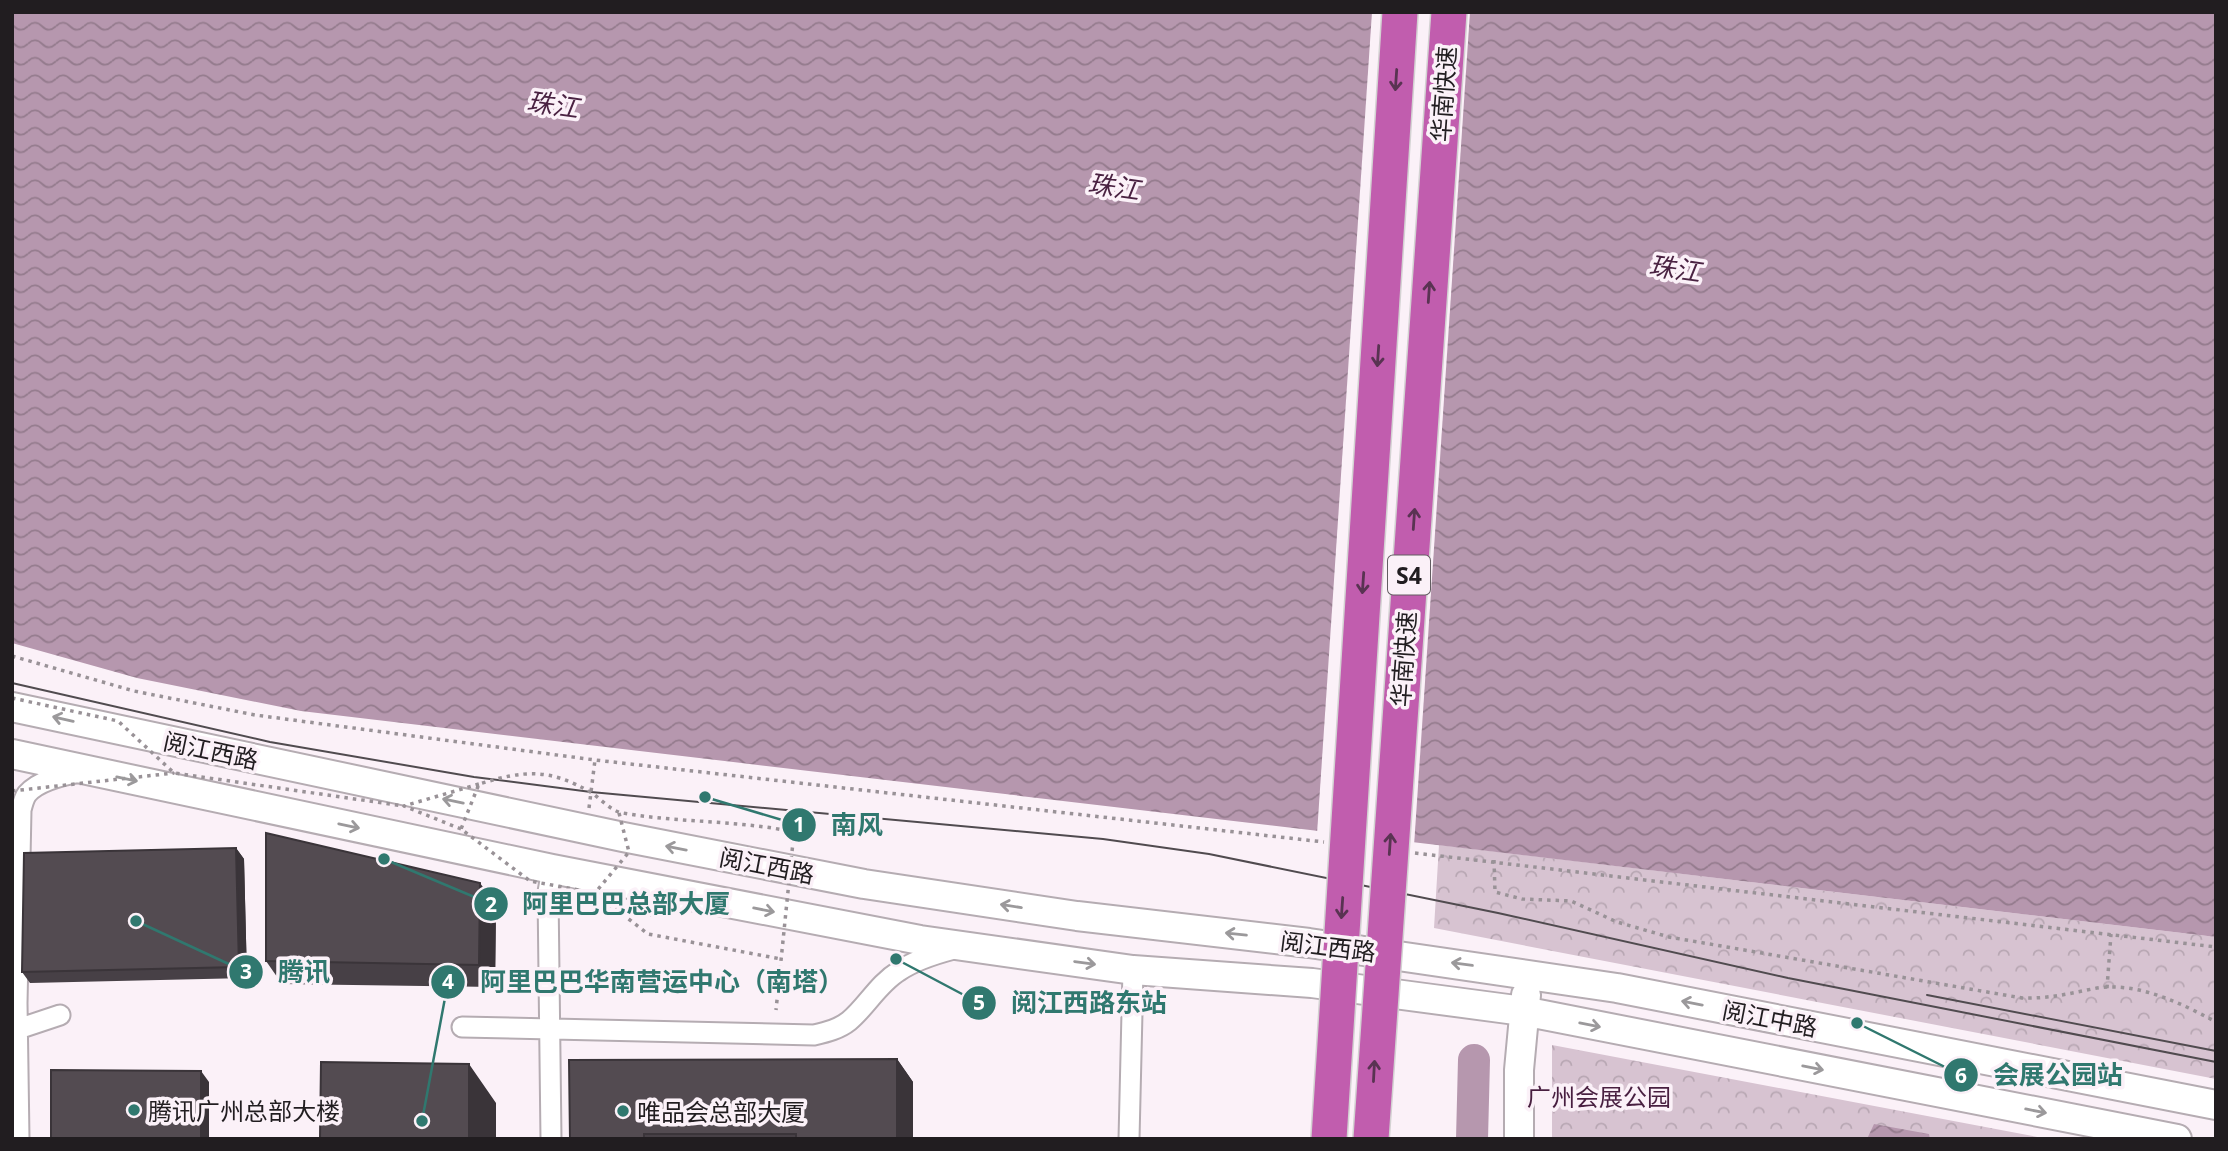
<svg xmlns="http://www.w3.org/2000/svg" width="2228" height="1151" font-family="'Noto Sans','Noto Sans SC',sans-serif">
<defs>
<pattern id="forest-crowns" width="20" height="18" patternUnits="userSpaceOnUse" patternTransform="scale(1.75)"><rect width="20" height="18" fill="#d7c3d1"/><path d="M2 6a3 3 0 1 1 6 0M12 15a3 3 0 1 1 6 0" fill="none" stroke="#b8a7b3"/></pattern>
<pattern id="water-waves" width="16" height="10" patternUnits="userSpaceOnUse" patternTransform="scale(1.75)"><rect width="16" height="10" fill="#b697ae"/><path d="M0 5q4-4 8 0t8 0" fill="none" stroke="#947b8d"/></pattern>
</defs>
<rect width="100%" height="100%" fill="#fbf1f8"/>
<path fill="url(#forest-crowns)" d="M1439,845L2216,937V1079L1434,928Z
M1552,1045L2048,1139H1552Z"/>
<path fill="url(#water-waves)" d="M12,12H2216V937L301,711L137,678L12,643Z
M1874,1124L1929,1134L1930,1139H1867Z"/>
<path fill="#fbf1f8" d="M1372,12H1470L1414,846L1317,834Z"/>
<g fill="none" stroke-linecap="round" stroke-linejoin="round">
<path stroke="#b697ae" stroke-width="32" d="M1472,1139L1474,1060"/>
<g stroke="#b5acb2" stroke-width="23">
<path id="street" d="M462,1027L814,1035C827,1032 839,1029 849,1021C867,1006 878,984 899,971C915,960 935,954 954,949
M12,1031L60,1015
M19,1139L17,1003L21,810C22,806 24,798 27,794C39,780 64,775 81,772
M551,1139L548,892L552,869
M1129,1139L1133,970"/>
</g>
<g stroke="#b5acb2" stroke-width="32">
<path id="secondary" d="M12,707L623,837L864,884L1077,916L1309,943L1617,988L2216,1105
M12,754L552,869L920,940L1133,970L1312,983L1523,1011L2177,1139
M1519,1139V1070L1526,995"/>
</g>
<path stroke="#999297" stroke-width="3.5" stroke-dasharray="3.5 5" stroke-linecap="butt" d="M12,656L134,691L255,715L595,760L1324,842
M589,808L595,760
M1415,853L2216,947
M1494,860L1495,892L1522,899L1571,901L1617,922L1669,937L2022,998C2048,999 2072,993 2097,988C2138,982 2181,1003 2216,1022
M608,905L652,915
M2107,988L2111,934"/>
<use href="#street" stroke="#fff" stroke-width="19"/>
<use href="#secondary" stroke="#fff" stroke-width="28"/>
<path stroke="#504b4f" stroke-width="2" d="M12,683L270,742L474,777L591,792L1103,839L1209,854L1498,913L1788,978L2216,1062
M1927,995L2216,1051"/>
<g stroke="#d3d2d2" stroke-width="38" stroke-linecap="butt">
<path id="highway-bridge" d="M1329,1139L1400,12
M1371,1139L1449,12"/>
</g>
<path stroke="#999297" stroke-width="3.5" stroke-dasharray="3.5 5" stroke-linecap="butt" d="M12,698L118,721L174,773L404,806
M12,791L174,773
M619,813L629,852L595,893L530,881L461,829L479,784C525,770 549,768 592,793C601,799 612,812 623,813C680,823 738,820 794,832L776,1010
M461,829L404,806L479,784
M595,893L648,934L781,959"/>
<use href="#highway-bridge" stroke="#c15dae" stroke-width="35"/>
</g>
<path fill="#474046" d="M236,848L244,859L247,978L30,983L22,972Z
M496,905L495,987L282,984L266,961Z
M897,1059L913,1082V1139H570Z"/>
<path fill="#3a3439" d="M236,848L244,859L247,978L239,967Z
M480,883L496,905L495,987L479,965Z
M897,1059L913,1082V1139H897Z
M469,1064L496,1103V1139H469Z
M201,1071L209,1082V1139H201Z"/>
<path fill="#534b51" stroke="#3a3439" stroke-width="2" d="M266,833L480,883L479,965L266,961Z
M236,848L239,967L22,972L24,853Z
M897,1059V1139H796V1134H644V1139H570L569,1060Z
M321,1062L469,1064V1139H320Z
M51,1070L201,1071V1139H51Z"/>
<defs><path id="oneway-shaft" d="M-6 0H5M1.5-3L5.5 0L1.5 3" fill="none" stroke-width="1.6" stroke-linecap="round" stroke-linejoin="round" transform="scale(1.75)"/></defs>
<g stroke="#593352">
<use href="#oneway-shaft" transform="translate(1396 80) rotate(94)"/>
<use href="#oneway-shaft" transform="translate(1429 292) rotate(-86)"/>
<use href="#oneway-shaft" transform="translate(1378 356) rotate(94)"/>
<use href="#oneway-shaft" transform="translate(1414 519) rotate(-86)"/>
<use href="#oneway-shaft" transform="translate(1363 583) rotate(94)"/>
<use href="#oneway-shaft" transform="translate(1390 844) rotate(-86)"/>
<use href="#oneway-shaft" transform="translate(1342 908) rotate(94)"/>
<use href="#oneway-shaft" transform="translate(1374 1071) rotate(-87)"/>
</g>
<g stroke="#9b999b">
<use href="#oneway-shaft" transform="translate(63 719) rotate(-167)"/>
<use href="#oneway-shaft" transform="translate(127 779) rotate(12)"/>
<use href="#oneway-shaft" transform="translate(453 801) rotate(-168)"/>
<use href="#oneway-shaft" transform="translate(349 826) rotate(12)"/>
<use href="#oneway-shaft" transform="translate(676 848) rotate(-169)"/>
<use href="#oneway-shaft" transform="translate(1011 906) rotate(-171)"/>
<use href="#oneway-shaft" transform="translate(764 910) rotate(11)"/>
<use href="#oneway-shaft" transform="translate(1236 934) rotate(-174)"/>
<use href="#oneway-shaft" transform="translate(1085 963) rotate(8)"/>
<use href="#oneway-shaft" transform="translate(1462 964) rotate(-172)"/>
<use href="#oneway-shaft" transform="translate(1692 1003) rotate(-169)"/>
<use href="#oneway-shaft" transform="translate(1590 1025) rotate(11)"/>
<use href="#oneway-shaft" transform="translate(1813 1068) rotate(11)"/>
<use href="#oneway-shaft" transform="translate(2036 1111) rotate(11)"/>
</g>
<g fill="#30786f" stroke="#fbf1f8" stroke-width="2.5">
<circle cx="134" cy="1110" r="7"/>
<circle cx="623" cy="1111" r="7"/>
</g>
<g text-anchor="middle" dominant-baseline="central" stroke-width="7" stroke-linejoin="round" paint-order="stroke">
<rect fill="#fbf1f8" stroke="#625d61" stroke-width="2" x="1388" y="555.5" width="42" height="39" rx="5"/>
<g font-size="23" font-weight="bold" fill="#211d20">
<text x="1409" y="575">S4</text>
</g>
<g font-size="24" fill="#211d20" stroke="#fbf1f8">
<text transform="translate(1443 94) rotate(-86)">华南快速</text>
<text transform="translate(1403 659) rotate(-86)">华南快速</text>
<text transform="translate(211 750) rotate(12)">阅江西路</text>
<text transform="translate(767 865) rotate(11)">阅江西路</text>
<text transform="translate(1328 946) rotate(7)">阅江西路</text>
<text transform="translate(1770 1018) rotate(11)">阅江中路</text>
</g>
<g font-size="24" fill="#481f40" stroke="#fbf1f8">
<text x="1599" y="1096">广州会展公园</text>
</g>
<g font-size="24" fill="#211d20" stroke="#fbf1f8" text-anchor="start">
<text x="148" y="1110">腾讯广州总部大楼</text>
<text x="637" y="1111">唯品会总部大厦</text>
</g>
<g font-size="26" font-style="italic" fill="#4a2242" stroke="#fbf1f8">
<text transform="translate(553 104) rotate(8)">珠江</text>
<text transform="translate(1114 186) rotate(8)">珠江</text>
<text transform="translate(1675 268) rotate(8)">珠江</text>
</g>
</g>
<path fill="none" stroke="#30786f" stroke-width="2.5" d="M705 797L799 825M384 859L491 904M136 921L246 972M422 1121L448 982M896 959L979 1003M1857 1023L1961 1075"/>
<g fill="#30786f" stroke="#fbf1f8" stroke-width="2.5">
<circle cx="705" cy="797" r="7"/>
<circle cx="384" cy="859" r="7"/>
<circle cx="136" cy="921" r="7"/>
<circle cx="422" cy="1121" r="7"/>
<circle cx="896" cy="959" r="7"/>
<circle cx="1857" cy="1023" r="7"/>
<circle cx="799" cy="825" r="18"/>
<circle cx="491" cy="904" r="18"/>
<circle cx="246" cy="972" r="18"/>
<circle cx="448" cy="982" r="18"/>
<circle cx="979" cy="1003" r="18"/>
<circle cx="1961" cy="1075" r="18"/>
</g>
<g font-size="21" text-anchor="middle" font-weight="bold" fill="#fff">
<text x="799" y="832">1</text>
<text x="491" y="912">2</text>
<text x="246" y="979">3</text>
<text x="448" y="989">4</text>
<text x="979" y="1010">5</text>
<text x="1961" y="1083">6</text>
</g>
<g font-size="26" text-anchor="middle" font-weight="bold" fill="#30786f" stroke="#fbf1f8" stroke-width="7" stroke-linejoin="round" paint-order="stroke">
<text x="857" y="834">南风</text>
<text x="626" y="913">阿里巴巴总部大厦</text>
<text x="304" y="981">腾讯</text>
<text x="662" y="991">阿里巴巴华南营运中心（南塔）</text>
<text x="1089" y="1012">阅江西路东站</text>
<text x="2058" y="1084">会展公园站</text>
</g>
<rect width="2228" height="1151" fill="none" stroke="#211d20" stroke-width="28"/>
</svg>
